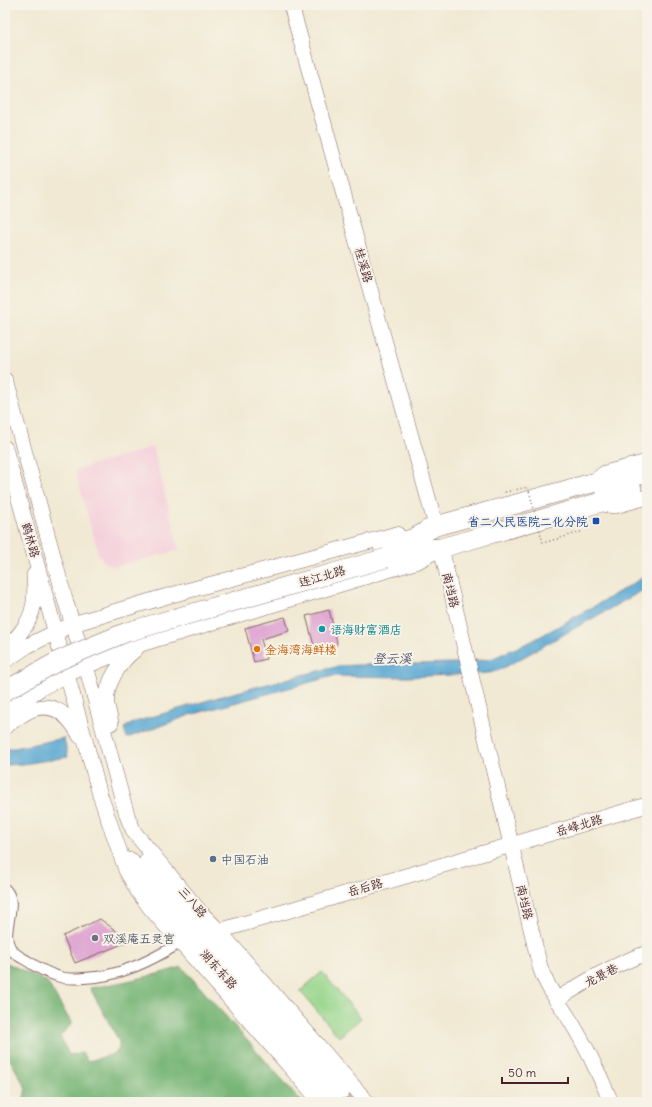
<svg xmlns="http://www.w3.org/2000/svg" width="652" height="1107" font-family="Delius,'LXGW WenKai TC',sans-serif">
<rect width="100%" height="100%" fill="#f7f3e8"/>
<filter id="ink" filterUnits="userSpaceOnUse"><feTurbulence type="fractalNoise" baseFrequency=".025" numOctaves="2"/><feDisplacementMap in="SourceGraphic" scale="8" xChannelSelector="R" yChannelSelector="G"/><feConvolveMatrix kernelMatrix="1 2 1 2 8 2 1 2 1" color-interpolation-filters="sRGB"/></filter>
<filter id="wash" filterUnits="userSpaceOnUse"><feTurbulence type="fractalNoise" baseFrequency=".012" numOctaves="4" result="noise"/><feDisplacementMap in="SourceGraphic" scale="16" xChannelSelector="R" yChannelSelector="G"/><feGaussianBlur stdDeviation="0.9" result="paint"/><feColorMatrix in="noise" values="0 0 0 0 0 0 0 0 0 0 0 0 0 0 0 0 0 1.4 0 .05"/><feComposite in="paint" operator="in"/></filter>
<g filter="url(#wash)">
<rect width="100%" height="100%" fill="#f1e9d3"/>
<path fill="#f5cfdb" d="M153,447L179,550L113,567L105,563L99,555L75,470Z"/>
<path fill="#96d58b" stroke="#707a5b" d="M322,972L361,1018L339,1037L300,991Z"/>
<path fill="#78b677" stroke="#616a51" d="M5,962L47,982L72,1024L60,1036L69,1055L82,1053L88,1061C94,1059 113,1056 117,1051C120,1049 119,1045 119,1041L90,988C121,983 152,976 182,967L302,1102H23L26,1088L5,1051Z"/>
<path fill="#59a7d2" stroke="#52637e" d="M647,575V588L500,670L489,673L450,675L408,677L333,676L190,715L127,738L124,728L135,722L222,696L302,675L340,666L357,665L456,663L491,659L532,641L605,600Z
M64,738L68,757L23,764L5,765V748H15Z"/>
<g id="blocks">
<path fill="#e0a9d3" d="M329,610L337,642L336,646L329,650L324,652L322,648L315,649L306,616Z
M285,617L289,631L261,639L266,659L254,662L245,628Z
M100,919L130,941L75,963L63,936Z"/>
</g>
</g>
<g filter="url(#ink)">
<use href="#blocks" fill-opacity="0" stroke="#846666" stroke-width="1"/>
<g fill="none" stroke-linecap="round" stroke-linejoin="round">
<path stroke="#d0c1b1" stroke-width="15" stroke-dasharray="15 8" stroke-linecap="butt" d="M343,1091L353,1102"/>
<g stroke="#846666" stroke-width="12">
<path id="street" d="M5,889C19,903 3,926 8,942C10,953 21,957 29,962C38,968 47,973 57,976C65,979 75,979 84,978C119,977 150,961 180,943"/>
</g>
<g stroke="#846666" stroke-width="16">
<path id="secondary" d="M291,5L436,526L426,528
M5,380L66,603L86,666L124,805L128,818L134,832L201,913L219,931L367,1102
M5,448L100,795L126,870L139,893L151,909L321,1102
M592,483L605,473L647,462
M598,503L615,506L647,497
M5,652C10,644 16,639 21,632C35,614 36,597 34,575
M5,661L27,646L73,624L164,597L397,534
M5,712L41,688L68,674L86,666L144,643L418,561L441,548L540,967C547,989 562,1006 573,1025C588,1050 600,1076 611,1102
M111,723C110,717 108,711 107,705C104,685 120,661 136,649
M5,727C13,721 22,714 31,710C54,700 70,717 80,736
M131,860L148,887L182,928L334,1098
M147,860L153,871L175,901L343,1091
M219,931L647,805
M556,1000C585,982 615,964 647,953"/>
</g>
<g stroke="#846666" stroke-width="20">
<path id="highway" d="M383,547L412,539L436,526L592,483H609L647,473
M395,556L415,550L441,548L598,503L612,494L632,489"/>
</g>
<use href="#street" stroke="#fff" stroke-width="10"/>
<use href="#secondary" stroke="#fff" stroke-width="15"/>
<use href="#highway" stroke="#fff" stroke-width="19"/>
<g stroke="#846666" stroke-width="20" stroke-linecap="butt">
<path id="highway-bridge" d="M5,691L60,660L93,646L127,632L386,558"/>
</g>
<path stroke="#846666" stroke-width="1.5" stroke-dasharray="1 3" stroke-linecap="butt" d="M505,492L528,487L543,543L581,532"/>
<use href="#highway-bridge" stroke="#fff" stroke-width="19"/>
</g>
</g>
<rect fill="#1a4fb4" stroke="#f7f3e8" stroke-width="1.5" x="592" y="517" width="8" height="8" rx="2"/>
<circle fill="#0f9aa8" stroke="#f7f3e8" stroke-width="1.5" cx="322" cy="629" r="4"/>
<circle fill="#e8710a" stroke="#f7f3e8" stroke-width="1.5" cx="257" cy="649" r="4"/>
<circle fill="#5c6f8a" stroke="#f7f3e8" stroke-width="1.5" cx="213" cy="859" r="4"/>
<circle fill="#6b7280" stroke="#f7f3e8" stroke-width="1.5" cx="95" cy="938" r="4"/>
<g text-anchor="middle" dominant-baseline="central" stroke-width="4" stroke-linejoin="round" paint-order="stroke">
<g font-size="12" fill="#4a1f2b" stroke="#f7f3e8">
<text transform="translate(364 265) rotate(74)">桂溪路</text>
<text transform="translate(31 540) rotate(74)">鹤林路</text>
<text transform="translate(322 576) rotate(-16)">连江北路</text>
<text transform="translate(451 590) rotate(76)">南垱路</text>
<text transform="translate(579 825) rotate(-16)">岳峰北路</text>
<text transform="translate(365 887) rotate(-16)">岳后路</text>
<text transform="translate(193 902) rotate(49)">三八路</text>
<text transform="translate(525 902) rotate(77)">南垱路</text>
<text transform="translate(219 969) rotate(48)">湖东东路</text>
<text transform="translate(601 975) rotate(-28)">龙景巷</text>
</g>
<g font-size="12" fill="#164399" stroke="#f7f3e8" text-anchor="end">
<text x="588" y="521">省二人民医院二化分院</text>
</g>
<g font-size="12" fill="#0d838f" stroke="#f7f3e8" text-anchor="start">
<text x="330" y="629">语海财富酒店</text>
</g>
<g font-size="12" fill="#c56008" stroke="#f7f3e8" text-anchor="start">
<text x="265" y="649">金海湾海鲜楼</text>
</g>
<g font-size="12" fill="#4e5e75" stroke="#f7f3e8" text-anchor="start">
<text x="221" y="859">中国石油</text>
</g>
<g font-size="12" fill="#5b616d" stroke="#f7f3e8" text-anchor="start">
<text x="103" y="938">双溪庵五灵宫</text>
</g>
<g font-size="13" font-style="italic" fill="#50556e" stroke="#f7f3e8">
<text x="392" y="658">登云溪</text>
</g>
</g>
<rect width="652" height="1107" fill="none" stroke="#f7f3e8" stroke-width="20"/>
<path d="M502 1077v6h66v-6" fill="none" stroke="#4a1f2b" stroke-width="2"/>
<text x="508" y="1077" font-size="12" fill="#4a1f2b" stroke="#f7f3e8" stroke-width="3" paint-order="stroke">50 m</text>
</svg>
